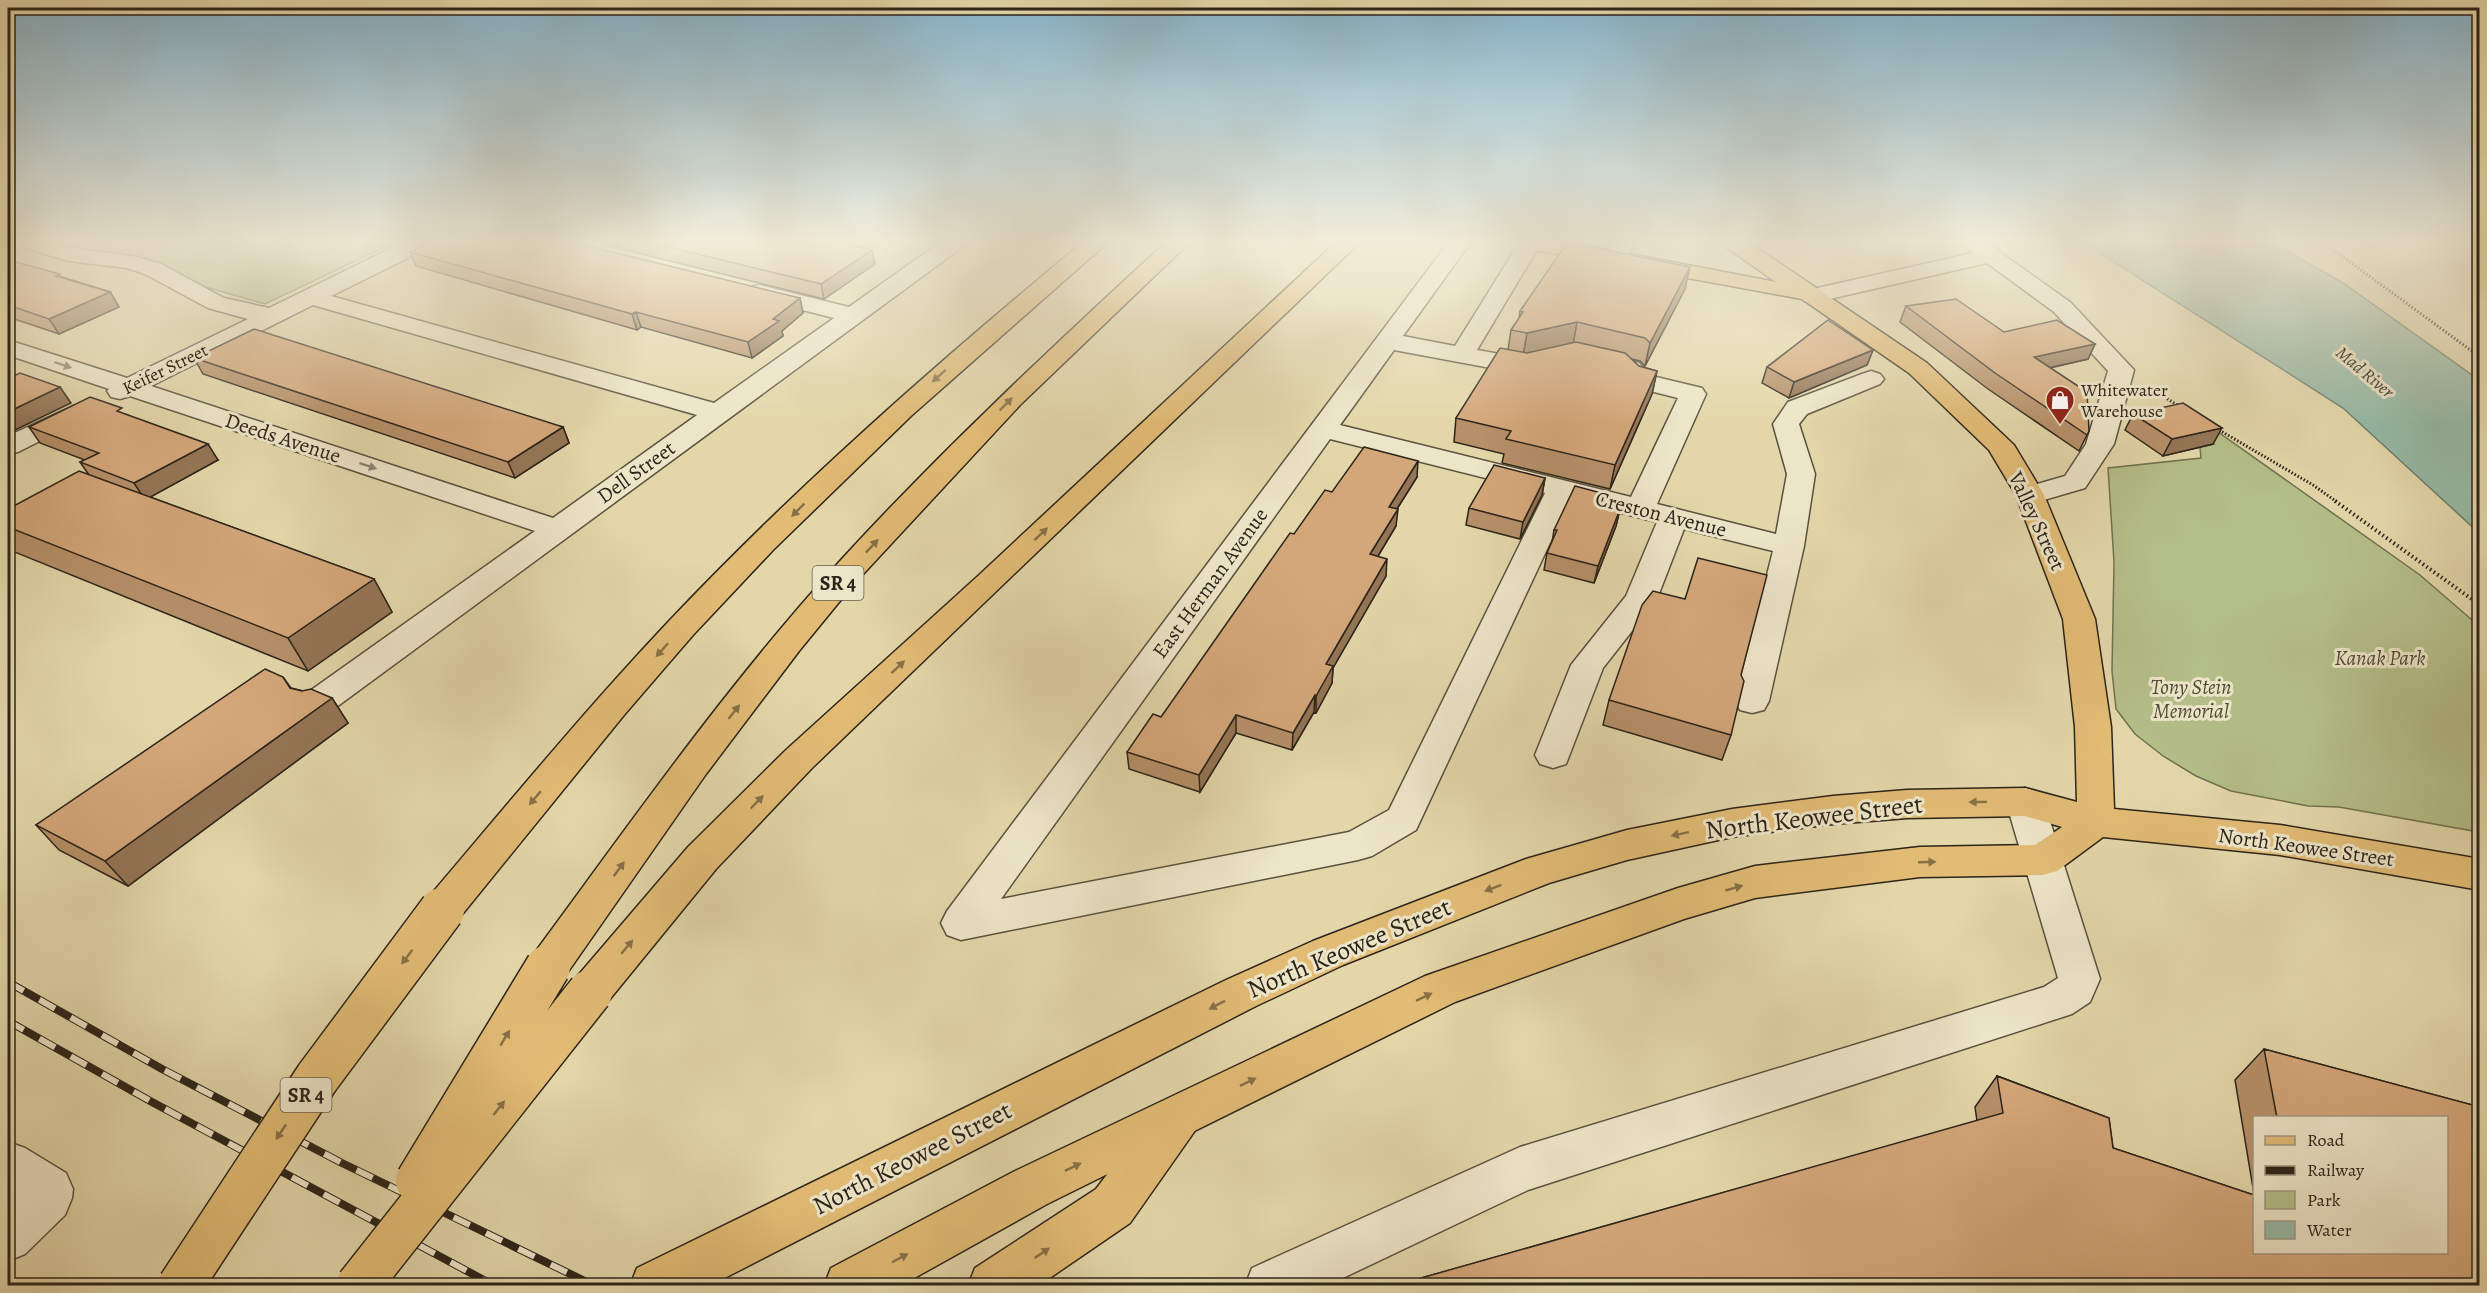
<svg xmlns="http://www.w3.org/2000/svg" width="2487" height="1293" font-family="Alegreya,serif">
<rect width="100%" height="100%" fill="#e3d7aa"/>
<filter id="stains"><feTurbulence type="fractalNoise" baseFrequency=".00333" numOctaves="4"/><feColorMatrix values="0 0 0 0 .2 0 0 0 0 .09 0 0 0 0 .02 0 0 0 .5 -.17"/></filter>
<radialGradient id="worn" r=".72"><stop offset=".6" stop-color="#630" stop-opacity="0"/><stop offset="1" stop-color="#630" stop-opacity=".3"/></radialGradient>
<path fill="#b4be88" stroke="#707151" stroke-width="1.5" d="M53,243H393L265,304Z
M2197,417L2420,575L2479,626V832L2339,807L2308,806L2231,791L2196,776L2163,756L2135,734L2116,709L2112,671L2114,562L2108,468L2201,458Z"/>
<path fill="#96baa6" stroke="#6c7e6e" stroke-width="1.5" d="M2084,243H2273L2343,283L2479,380V533L2343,408Z"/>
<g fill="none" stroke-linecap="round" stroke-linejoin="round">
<g stroke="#5a513e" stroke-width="3">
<path id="minor" d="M23,243H57L71,248L137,257L161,264L224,298L269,308L402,243H431L428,248L331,296L714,403L834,318L751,297L747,292L751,287L759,285L849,307L939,243H964L961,248L331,711L319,714L307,711L302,702L307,693L535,531L130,396L120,399L111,397L107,391L109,389L8,355V340L127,378L248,319L208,308L145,274L127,268L68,261L26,248ZM313,305L697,415L553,518L151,386Z
M1448,243H1470L1403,336L1455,346L1519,243H1541L1477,350L1523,358L1536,355L1545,358L1549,363L1545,368L1523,374L1394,350L1340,425L1631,497L1678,398L1634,387L1621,374L1607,370L1603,365L1607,360L1616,357L1639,363L1652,376L1702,388L1706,394L1657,504L1776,534L1787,474L1773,424L1788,402L1862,374L1871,371L1880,374L1884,379L1880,384L1807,414L1799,424L1815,474L1804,546L1769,701L1764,710L1752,713L1740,710L1735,701L1773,551L1684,529L1657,599L1603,668L1566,764L1553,768L1540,764L1535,755L1571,665L1626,596L1657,522L1570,500L1416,830L1372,856L1358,860L961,940L947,935L941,923L947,911ZM1330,439L1545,493L1389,810L1349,832L1001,899Z
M1613,243H1636C1628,255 1620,266 1604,262L1601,257Z
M1962,243H1987L2070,302L2134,370L2114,444L2085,488L2030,504L2020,501L2016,495L2020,489L2065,476L2086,444L2108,371L2054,312L1987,263L1812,303L1804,301L1800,296L1804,291L1973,253Z
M73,406L82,408L86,414L82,420L18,452L8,454V436Z
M2025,788L2038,792L2044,802L2100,979L2090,1002L2072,1014L1528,1190L1326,1286H1245L1252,1268L1520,1147L2044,987L2058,978L2006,802L2012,792Z
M8,1142L25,1148L66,1173L73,1189L72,1198L65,1215L25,1254L8,1261V1204L16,1195L8,1190Z"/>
</g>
<g stroke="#2c241a" stroke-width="3">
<path id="major" d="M1524,243H1573L1776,282L1727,248L1724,243H1750L1927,363L2014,445L2044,495L2095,619L2111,727L2114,809L2280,825L2480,859V890L2280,855L2103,837L2057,871L2043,875L1920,877L1755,898L1684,919L1455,1002L1047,1204L900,1286H824L831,1268L1013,1172L1425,976L1678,888L1755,866L1920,847L2035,845L2062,827L2025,816L1907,818L1833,824L1732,837L1627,860L1549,883L1343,965L1256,1006L709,1286H630L637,1268L1226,980L1313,941L1526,859L1627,830L1732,809L1833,796L1907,790L2025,788L2077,802L2075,727L2063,619L2016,495L1989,450L1909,373L1802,299L1535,250L1527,248Z"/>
</g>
<g stroke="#2c241a" stroke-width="3">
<path id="highway" d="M1082,243H1107L911,416L773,550L693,635L624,715L456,922L442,926L428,922L422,910L428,898C507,805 585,710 670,620C798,485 938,362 1082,243Z
M1165,243H1189L1020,405L853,585L799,651L706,774L563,979L548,985L533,979L527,967L533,955C629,825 722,692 830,572C935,456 1050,349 1165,243Z
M1335,243H1359L812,768L716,869L605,1005L590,1010L575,1005L569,992L575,979L688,847L786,750L978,576Z
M1178,1096L1194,1102L1201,1117L1194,1132L1130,1223L1038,1286H968L975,1268L1096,1189L1162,1102Z"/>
</g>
<path stroke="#2c241a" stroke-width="3" stroke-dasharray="1.5 2" stroke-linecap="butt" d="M2324,243L2480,357
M2149,388L2179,406
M2219,430L2313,485L2337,502"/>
<path stroke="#2c241a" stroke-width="4" stroke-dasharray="1.5 3" stroke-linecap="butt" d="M2335,501L2480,605"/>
<use href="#minor" fill="#ede5c8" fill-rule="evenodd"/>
<use href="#major" fill="#e2bc75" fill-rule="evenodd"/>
<use href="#highway" fill="#e2bc75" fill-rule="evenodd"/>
<g stroke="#2c241a" stroke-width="8">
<path id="rail" d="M8,982L162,1069L342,1163L595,1286
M8,1021L152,1102L495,1286"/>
</g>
<use href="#rail" stroke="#ede5c8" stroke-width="6" stroke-dasharray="18" stroke-linecap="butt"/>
<g stroke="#2c241a" stroke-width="47" stroke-linecap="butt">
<path id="highway-bridge" d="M418,1181L548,967
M180,1286L317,1078L442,910
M358,1286L590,992"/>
</g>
<use href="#highway-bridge" stroke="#e2bc75" stroke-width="44"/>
</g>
<path fill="#b69069" stroke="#2c241a" stroke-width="1.5" d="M597,243H845L875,264L824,299Z
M410,252L800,298L803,313L782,331L783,336L752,358L641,327L637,330L416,266Z
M8,260L110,292L119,307L59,334L8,317Z
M1685,289L1645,366L1640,361L1631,359L1639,366L1657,371L1652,394L1610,489L1502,463L1504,454L1454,442L1456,418L1508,350L1511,330L1519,319L1520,311Z
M1906,306L2004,332L2095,344L2088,359L2050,368L2089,431L2079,451L1988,389L1900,322Z
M1873,350L1867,365L1789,398L1762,383L1767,367Z
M194,358L563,427L569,443L515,478L203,374Z
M125,414L218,460L150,497L374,579L392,612L308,671L12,551L8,546V509L89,475L80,462L85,460L40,443L29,427Z
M2133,414L2213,444L2163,456L2125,430Z
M1417,477L1397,509L1396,526L1378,556L1386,576L1333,668L1332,683L1316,713L1314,712L1292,750L1236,733L1200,792L1129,769L1127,752L1161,717L1332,492Z
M1545,478L1542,495L1520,539L1466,525L1469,508Z
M1602,505L1620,509L1616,526L1594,583L1544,570L1547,553L1552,542L1554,530Z
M1685,599L1741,675L1731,735L1722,760L1603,725L1609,700Z
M283,677L291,688L332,698L348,723L128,886L59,850L36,825Z
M2264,1049L2480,1107V1286H1393L1977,1121L1975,1107L1997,1076L2109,1118L2113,1148L2254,1195V1252H2446V1118H2254V1194L2235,1080Z"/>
<path fill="#947555" stroke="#2c241a" stroke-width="1.5" d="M872,250L875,264L824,299L821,284Z
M1690,267L1685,289L1645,366L1650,343Z
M110,292L119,307L59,334L49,319Z
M800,298L803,313L782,331L783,336L752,358L748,342L773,319Z
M636,312L641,327L637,330L632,314Z
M1577,322L1573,345L1523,356L1527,333Z
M2095,344L2088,359L2027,373L2034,357Z
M1873,350L1867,365L1789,398L1794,382Z
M1657,371L1652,394L1610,489L1615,465Z
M60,387L71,403L11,432L8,428V412Z
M563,427L569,443L515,478L508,462Z
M2222,428L2213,444L2163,456L2172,439Z
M208,444L218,460L145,500L134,483Z
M1418,461L1417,477L1388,523L1389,507Z
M1545,478L1542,495L1520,539L1523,522Z
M1398,509L1396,526L1369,571L1370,554Z
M1620,509L1616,526L1594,583L1598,566Z
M1387,559L1386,576L1333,668L1332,683L1316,713V696L1326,664Z
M374,579L392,612L308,671L288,638Z
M1315,695L1314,712L1292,750L1293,733Z
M332,698L348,723L128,886L105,861Z
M1236,715V733L1200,792L1199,775Z"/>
<path fill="#d4a77a" stroke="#2c241a" stroke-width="1.5" d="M428,243H576L800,298L773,319L779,321L748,342L636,312L632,314L410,252Z
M652,243H845L872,250L821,284Z
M1567,243H1571L1690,267L1650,343L1645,338L1577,322L1527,333L1511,330L1523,312L1520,311Z
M8,260L60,274L56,276L110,292L49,319L8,305Z
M1956,299L2004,332L2057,320L2095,344L2034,357L2087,392L2089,431L2087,435L1995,373L1906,306Z
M1828,320L1873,350L1794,382L1767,367Z
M254,329L563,427L508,462L194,358Z
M1576,342L1625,353L1639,366L1657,371L1615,465L1506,439L1511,431L1456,418L1500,348L1527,353Z
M8,372L16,375L20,373L60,387L8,412Z
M90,397L122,408L117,411L208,444L134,483L80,462L99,453L29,427Z
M2183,403L2222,428L2172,439L2133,414Z
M1364,447L1418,461L1389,507L1398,509L1370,554L1387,559L1326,664L1333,666L1316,696L1315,695L1293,733L1236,715L1199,775L1127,752L1153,714L1161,717L1290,533L1294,534L1325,490L1332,492Z
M1494,465L1545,478L1523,522L1469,508Z
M79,471L374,579L288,638L8,527V509Z
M1575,486L1605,494L1600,505L1620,509L1598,566L1547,553L1557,530H1554Z
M1698,558L1767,575L1741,675L1744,681L1731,735L1609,700L1642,605L1653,591L1685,599Z
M265,669L283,677L290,688L302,691L311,689L332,698L105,861L36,825Z
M2264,1049L2480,1107V1286H1393L2003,1113L1997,1076L2109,1118L2113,1148L2254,1195V1252H2446V1118H2277Z"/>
<defs><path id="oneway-solid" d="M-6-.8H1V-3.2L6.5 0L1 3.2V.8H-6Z" transform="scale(1.5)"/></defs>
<g fill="#8c8471">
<use href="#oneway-solid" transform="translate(63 365) rotate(18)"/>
<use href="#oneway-solid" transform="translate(368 466) rotate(18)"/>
</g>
<g fill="#877048">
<use href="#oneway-solid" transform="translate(939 376) rotate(138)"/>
<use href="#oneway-solid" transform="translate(1006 404) rotate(-46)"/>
<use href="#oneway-solid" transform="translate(798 510) rotate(135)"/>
<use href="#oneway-solid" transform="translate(1041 534) rotate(-43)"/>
<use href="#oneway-solid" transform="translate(872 546) rotate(-47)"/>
<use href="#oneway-solid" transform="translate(662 650) rotate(132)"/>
<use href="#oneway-solid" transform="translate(898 667) rotate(-43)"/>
<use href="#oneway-solid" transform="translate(734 712) rotate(-52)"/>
<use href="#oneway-solid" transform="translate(535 798) rotate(130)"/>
<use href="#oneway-solid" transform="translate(757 802) rotate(-46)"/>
<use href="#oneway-solid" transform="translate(1978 802) rotate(179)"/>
<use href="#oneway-solid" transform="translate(1680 834) rotate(168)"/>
<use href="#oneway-solid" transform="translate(1927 862) rotate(-2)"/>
<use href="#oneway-solid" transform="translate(619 869) rotate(-54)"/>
<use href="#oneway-solid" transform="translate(1493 888) rotate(159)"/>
<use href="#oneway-solid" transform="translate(1734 888) rotate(-16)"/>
<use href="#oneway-solid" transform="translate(627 947) rotate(-50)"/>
<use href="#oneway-solid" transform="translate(407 957) rotate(127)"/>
<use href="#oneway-solid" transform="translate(1424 997) rotate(-26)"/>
<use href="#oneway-solid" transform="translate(1217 1005) rotate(153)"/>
<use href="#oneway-solid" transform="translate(505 1038) rotate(-59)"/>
<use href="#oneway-solid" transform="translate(1248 1082) rotate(-26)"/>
<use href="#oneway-solid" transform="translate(499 1108) rotate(-52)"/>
<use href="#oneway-solid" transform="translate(281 1132) rotate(124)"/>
<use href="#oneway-solid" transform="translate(1073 1167) rotate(-26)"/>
<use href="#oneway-solid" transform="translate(1042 1253) rotate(-34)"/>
<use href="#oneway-solid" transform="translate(900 1258) rotate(-28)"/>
</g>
<linearGradient id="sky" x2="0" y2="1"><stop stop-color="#87b6ce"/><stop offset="0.57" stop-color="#f2edd9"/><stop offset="1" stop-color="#f2edd9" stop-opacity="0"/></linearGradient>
<rect width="2487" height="424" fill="url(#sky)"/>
<defs>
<g id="shop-pin" transform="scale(1.5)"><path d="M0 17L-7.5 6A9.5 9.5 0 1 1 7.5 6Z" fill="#8f2418" stroke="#ede5c8"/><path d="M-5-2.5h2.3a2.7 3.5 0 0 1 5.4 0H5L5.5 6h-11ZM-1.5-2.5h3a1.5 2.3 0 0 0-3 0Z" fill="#fff"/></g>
</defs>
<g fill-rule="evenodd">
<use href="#shop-pin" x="2060" y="400"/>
</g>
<g text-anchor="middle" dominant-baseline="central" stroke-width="6" stroke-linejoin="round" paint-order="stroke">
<g font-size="18" fill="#2c241a" stroke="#ede5c8">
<text transform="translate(165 369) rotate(-26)">Keifer Street</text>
</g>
<g font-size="18" font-style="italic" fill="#464a3d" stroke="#ede5c8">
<text transform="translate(2365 372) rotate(40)">Mad River</text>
</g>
<g font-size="18" fill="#2c241a" stroke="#ede5c8" text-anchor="start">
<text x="2081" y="390">Whitewater<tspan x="2081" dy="21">Warehouse</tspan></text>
</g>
<g fill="#ede5c8" stroke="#665e4e" stroke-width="1.5">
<rect x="812.5" y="566" width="51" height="34" rx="4.5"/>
<rect x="280.5" y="1078" width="51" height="34" rx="4.5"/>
</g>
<g font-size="20" font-weight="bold" fill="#2c241a">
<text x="838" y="583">SR 4</text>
<text x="306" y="1095">SR 4</text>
</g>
<g font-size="21" fill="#2c241a" stroke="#ede5c8">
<text transform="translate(283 438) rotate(18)">Deeds Avenue</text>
<text transform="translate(636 472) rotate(-36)">Dell Street</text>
<text transform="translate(1661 514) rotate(14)">Creston Avenue</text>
<text transform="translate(2037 521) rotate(65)">Valley Street</text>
<text transform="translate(1210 583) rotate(-54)">East Herman Avenue</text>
<text transform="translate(2306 847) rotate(8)">North Keowee Street</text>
</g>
<g font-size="21" font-style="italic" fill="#4e4a36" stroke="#ede5c8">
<text x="2380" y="658">Kanak Park</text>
<text x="2191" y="687">Tony Stein<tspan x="2191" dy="24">Memorial</tspan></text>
</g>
<g font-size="26" fill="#2c241a" stroke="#ede5c8">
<text transform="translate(1814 817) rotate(-7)">North Keowee Street</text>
<text transform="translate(1349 948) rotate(-23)">North Keowee Street</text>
<text transform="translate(912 1158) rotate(-27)">North Keowee Street</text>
</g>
</g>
<rect width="2487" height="1293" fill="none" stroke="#e3d7aa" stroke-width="30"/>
<rect x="9" y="9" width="2469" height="1275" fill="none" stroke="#2c241a" stroke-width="3"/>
<rect x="15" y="15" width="2457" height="1263" fill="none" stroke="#2c241a" stroke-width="1.5"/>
<rect x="2253" y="1116" width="195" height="138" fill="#ede5c8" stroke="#a09882" stroke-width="1.5"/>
<rect x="2265" y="1136" width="30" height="9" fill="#e2bc75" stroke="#a09882" stroke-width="1.5"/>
<text x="2307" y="1146" font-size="18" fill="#2c241a">Road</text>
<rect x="2265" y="1166" width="30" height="9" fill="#2c241a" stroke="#a09882" stroke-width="1.5"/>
<text x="2307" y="1176" font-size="18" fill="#2c241a">Railway</text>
<rect x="2265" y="1191" width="30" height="18" fill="#b4be88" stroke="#a09882" stroke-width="1.5"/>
<text x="2307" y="1206" font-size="18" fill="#2c241a">Park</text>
<rect x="2265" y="1221" width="30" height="18" fill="#96baa6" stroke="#a09882" stroke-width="1.5"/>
<text x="2307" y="1236" font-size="18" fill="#2c241a">Water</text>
<rect width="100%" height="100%" filter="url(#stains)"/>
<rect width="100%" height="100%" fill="url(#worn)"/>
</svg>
